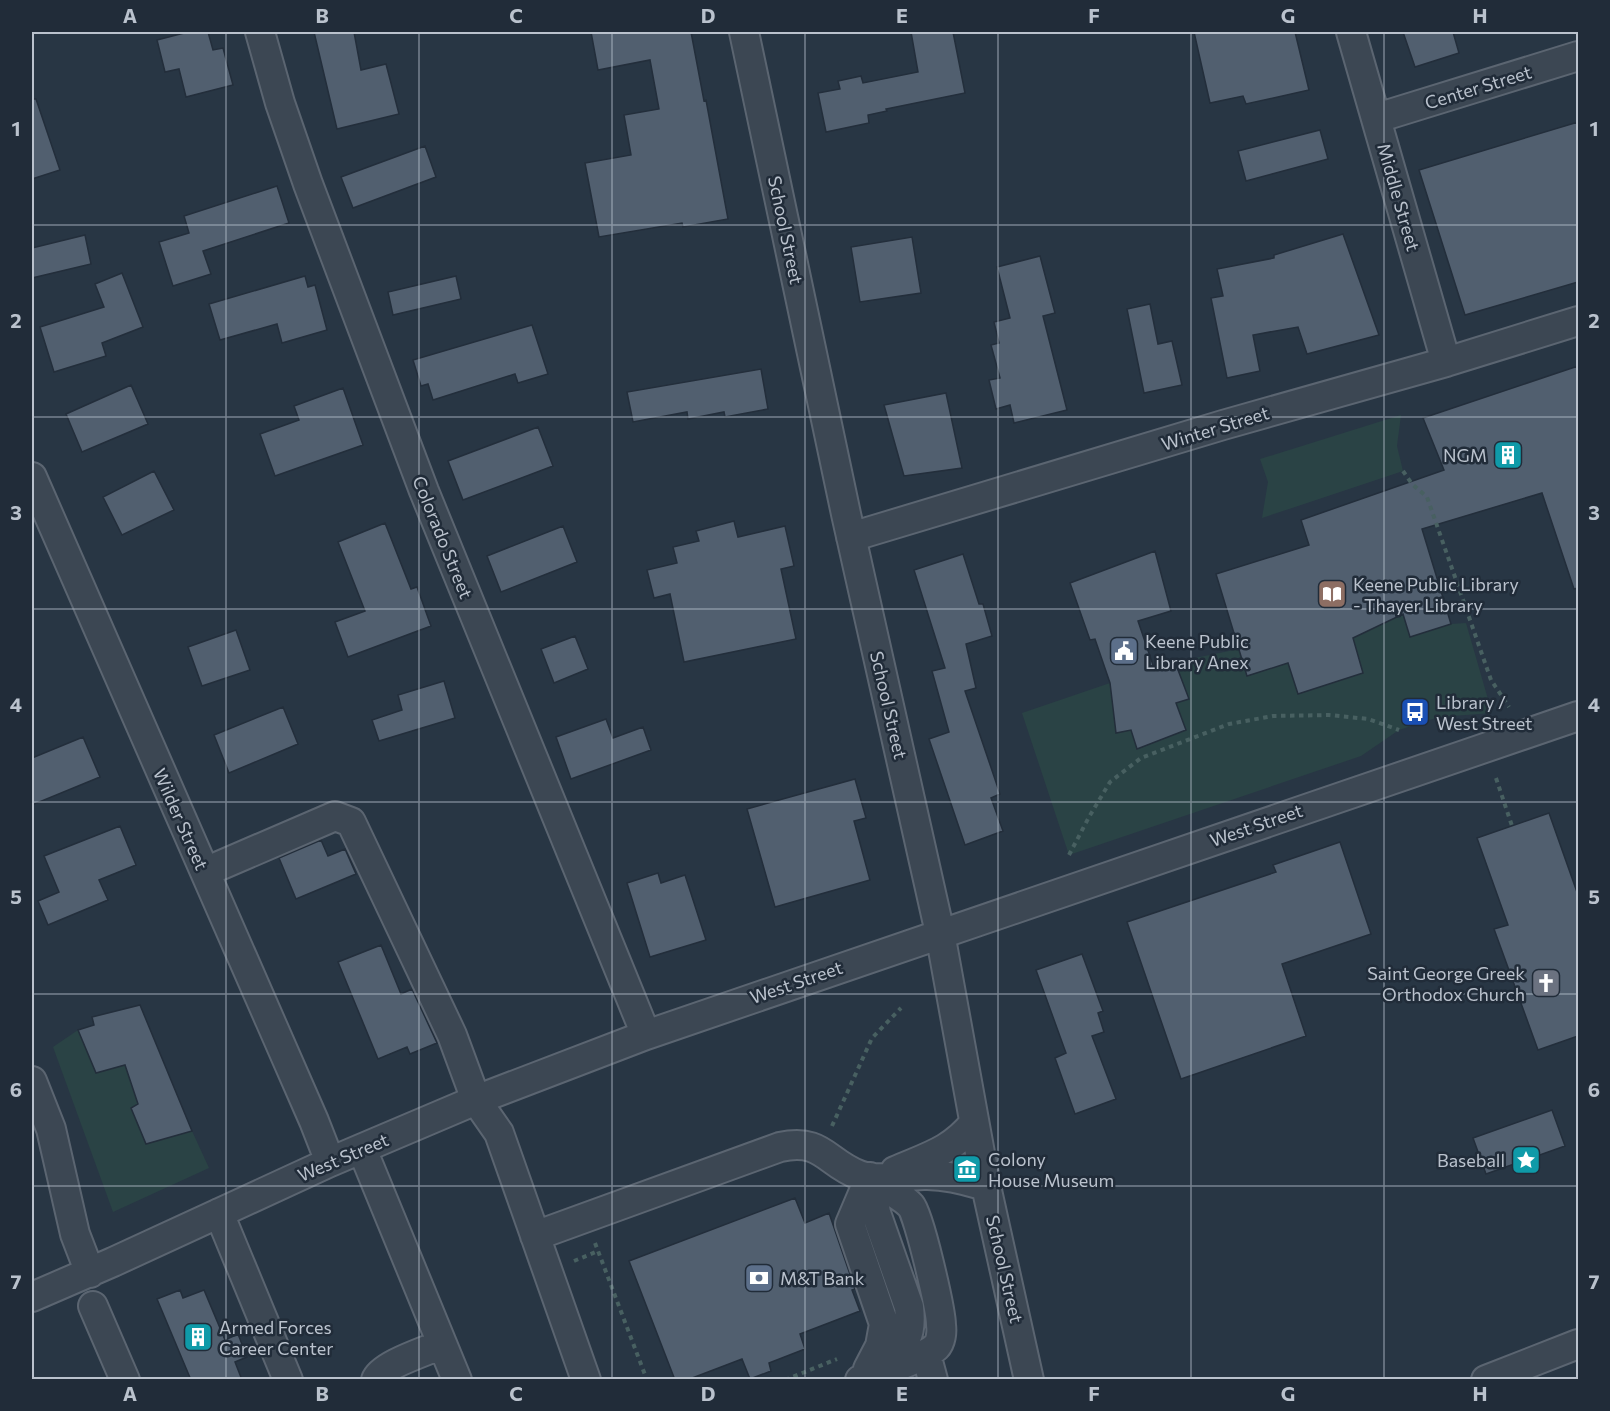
<svg xmlns="http://www.w3.org/2000/svg" width="1610" height="1411" font-family="Commissioner,sans-serif">
<rect width="100%" height="100%" fill="#283644"/>
<path fill="#2a4345" d="M1401,415L1397,446L1403,471L1262,518L1268,482L1260,459Z
M1403,614L1410,637L1451,624L1466,623L1492,713L1439,717L1399,730L1361,756L1069,855L1022,713L1110,683L1116,733L1131,730L1138,749L1186,730L1176,703L1189,699L1175,662L1239,649L1248,676L1288,663L1298,693L1363,673L1353,638Z
M78,1030L96,1073L125,1065L138,1104L131,1108L146,1144L192,1131L209,1168L113,1212L53,1047Z"/>
<path fill="#515f6f" stroke="#232e3b" stroke-width="1.5" d="M188,32H208L213,50L223,48L233,85L186,97L179,69L165,72L157,40Z
M314,32H354L361,70L386,64L399,114L337,129Z
M591,32H691L704,101L706,100L728,219L683,227L682,223L599,237L585,163L631,155L624,115L659,109L650,60L598,70Z
M911,32H953L965,93L886,109L887,111L868,115L869,123L826,132L818,93L840,89L838,81L861,76L863,83L918,72Z
M1194,32H1295L1309,90L1246,104L1243,96L1210,103Z
M1403,32H1453L1459,53L1415,67Z
M32,99H36L60,170L32,179Z
M1578,122V282L1465,315L1419,170Z
M1320,130L1328,159L1246,181L1238,151Z
M425,146L436,177L353,208L341,177Z
M277,186L289,223L203,251L211,274L173,286L159,242L189,233L184,216Z
M1343,234L1379,335L1307,354L1298,327L1253,335L1260,371L1227,378L1211,298L1223,296L1217,269L1274,258V255Z
M85,235L91,264L32,278V248Z
M912,237L921,293L860,302L851,247Z
M1040,256L1055,313L1043,316L1067,410L1014,423L1010,405L996,409L989,380L1000,378L991,345L999,343L994,322L1010,318L997,267Z
M122,273L143,327L102,343L106,356L54,372L40,327L104,307L95,284Z
M305,276L308,287L315,285L327,330L282,343L277,324L220,340L209,304Z
M456,276L461,299L393,315L388,292Z
M1150,304L1158,344L1172,341L1182,385L1144,393L1127,309Z
M532,325L548,374L518,383L515,374L433,400L428,384L421,386L413,360Z
M1578,366V588L1574,589L1542,493L1422,529L1451,624L1410,637L1403,614L1353,638L1363,673L1298,694L1288,663L1247,676L1216,574L1309,545L1301,520L1444,470L1423,418Z
M761,369L768,409L725,417L724,412L688,419L687,412L633,422L627,392Z
M131,385L148,424L82,452L66,414Z
M343,388L363,445L275,476L260,434L299,420L294,406Z
M946,393L962,468L904,476L884,405Z
M538,427L553,466L463,500L448,461Z
M154,471L174,510L122,535L103,497Z
M734,521L738,537L785,526L794,566L781,569L796,639L684,662L670,594L654,598L647,570L677,563L673,547L699,541L696,531Z
M385,523L411,589L417,587L431,626L348,657L335,622L365,611L338,542Z
M563,526L577,562L501,592L487,556Z
M1155,551L1171,611L1138,621L1154,668L1175,662L1189,699L1176,703L1186,730L1137,749L1131,730L1116,733L1110,683L1095,639L1090,640L1070,583Z
M963,554L979,604H983L992,636L966,644L976,688L965,691L1000,794L991,798L1003,831L965,845L929,739L949,732L932,671L945,668L914,570Z
M236,630L250,670L202,686L188,647Z
M575,636L588,669L554,683L541,649Z
M444,681L455,718L379,741L372,720L402,710L398,695Z
M283,707L298,744L229,773L214,735Z
M606,719L613,738L643,727L651,750L571,779L556,737Z
M83,737L100,777L32,805V758Z
M855,779L866,818L854,821L870,880L775,907L747,809Z
M1549,813L1578,895V1036L1538,1050L1494,929L1508,925L1477,838Z
M120,826L136,865L99,880L108,900L48,925L38,901L59,892L44,856Z
M321,840L328,856L345,849L356,874L296,899L279,858Z
M1340,842L1371,934L1282,964L1306,1036L1181,1079L1127,922L1276,872L1273,865Z
M658,873L661,883L685,875L706,940L650,957L627,883Z
M381,945L401,994L412,989L437,1043L410,1054L407,1047L378,1059L338,962Z
M1082,954L1103,1011L1098,1013L1104,1032L1092,1036L1116,1099L1075,1114L1055,1058L1066,1053L1036,970Z
M140,1005L192,1131L146,1144L131,1108L138,1104L125,1065L96,1073L78,1030L94,1025L92,1017Z
M1552,1110L1565,1146L1486,1174L1473,1138Z
M795,1198L805,1223L829,1213L855,1289L852,1290L860,1311L800,1334L805,1349L769,1363L771,1371L750,1379L742,1359L687,1380H675L629,1261Z
M180,1290L183,1298L204,1290L225,1340L238,1334L247,1357L235,1362L242,1380H191L157,1299Z"/>
<g fill="none" stroke-linecap="round" stroke-linejoin="round">
<g stroke="#5b6571" stroke-width="32">
<path id="minor" d="M260,32L280,103L308,184L424,491L646,1035
M744,32L846,514L940,933L986,1186L1029,1380
M1351,32L1446,362
M1377,118L1578,56
M32,477L314,1121L330,1162
M851,537L1223,425L1446,362L1578,321
M205,872L335,816L351,822L452,1035L476,1100L499,1133L586,1380
M32,1081L51,1129L75,1234L90,1273
M362,1149L457,1380
M895,1171C927,1157 952,1151 974,1123
M870,1177L876,1213L909,1307C913,1342 902,1344 879,1365
M219,1213L288,1380
M535,1236L780,1147C823,1138 825,1162 859,1175C879,1183 906,1174 927,1175C948,1175 967,1181 986,1186
M32,1297L113,1262L330,1162L476,1100L646,1035L1578,716
M93,1306L125,1380
M926,1354L933,1380
M868,1369L880,1346L884,1324L850,1224L870,1177
M376,1380C381,1365 427,1351 442,1344
M860,1380C877,1373 925,1358 936,1347C941,1342 942,1332 941,1325C941,1310 919,1215 911,1206C904,1197 880,1185 870,1177
M1486,1380L1578,1344"/>
</g>
<path stroke="#486061" stroke-width="4" stroke-dasharray="4.5 4.5" stroke-linecap="butt" d="M1403,471L1412,484L1427,497L1491,680L1509,707
M1496,778L1512,826
M1069,855L1089,817L1110,782L1141,758L1229,724L1273,716L1329,715L1368,719L1399,730
M832,1126L872,1038L901,1008
M595,1243L647,1380
M574,1261L598,1251
M785,1380L837,1359"/>
<use href="#minor" stroke="#3c4753" stroke-width="28"/>
</g>
<path fill="none" stroke="#bac2cd" stroke-width="1.5" stroke-opacity="0.55" d="M226,32V1380M419,32V1380M612,32V1380M805,32V1380M998,32V1380M1191,32V1380M1384,32V1380M32,225H1578M32,417H1578M32,609H1578M32,802H1578M32,994H1578M32,1186H1578"/>
<defs>
<g id="building-square" transform="scale(1.5)"><rect x="-9" y="-9" width="18" height="18" rx="4" fill="#0f9aa8" stroke="#212c39"/><path d="M-4-6H4V6H1V3H-1V6H-4ZM-2.5-4.3h1.7v1.8h-1.7ZM.8-4.3h1.7v1.8H.8ZM-2.5-1h1.7V.8h-1.7ZM.8-1h1.7V.8H.8Z" fill="#fff"/></g>
<g id="library-square" transform="scale(1.5)"><rect x="-9" y="-9" width="18" height="18" rx="4" fill="#8d6e63" stroke="#212c39"/><path d="M-6-4Q-3-5.5-.7-3.5V5Q-3 3-6 4ZM6-4Q3-5.5 .7-3.5V5Q3 3 6 4Z" fill="#fff"/></g>
<g id="civic-square" transform="scale(1.5)"><rect x="-9" y="-9" width="18" height="18" rx="4" fill="#5c6f8a" stroke="#212c39"/><path d="M-.6-6.5H3V-4.5H.6V-3L4-1V1h2V6H-6V1h2V-1L-.6-3ZM-1.2 2.5V6h2.4V2.5Z" fill="#fff"/></g>
<g id="bus-square" transform="scale(1.5)"><rect x="-9" y="-9" width="18" height="18" rx="4" fill="#1a4fb4" stroke="#212c39"/><path d="M-5-6H5V4H4V6H2V4H-2V6H-4V4H-5ZM-3.5-4V0h7V-4ZM-3.5 1.2v1.5H-2V1.2ZM2 1.2v1.5H3.5V1.2Z" fill="#fff"/></g>
<g id="church-square" transform="scale(1.5)"><rect x="-9" y="-9" width="18" height="18" rx="4" fill="#6b7280" stroke="#212c39"/><path d="M-1.2-6h2.4v3.5h3.3v2.4h-3.3V6h-2.4V-.1h-3.3v-2.4h3.3Z" fill="#fff"/></g>
<g id="sight-square" transform="scale(1.5)"><rect x="-9" y="-9" width="18" height="18" rx="4" fill="#0f9aa8" stroke="#212c39"/><path d="M0-6L1.8-2.2L6-1.7L2.9 1.2L3.7 5.4L0 3.3L-3.7 5.4L-2.9 1.2L-6-1.7L-1.8-2.2Z" fill="#fff"/></g>
<g id="museum-square" transform="scale(1.5)"><rect x="-9" y="-9" width="18" height="18" rx="4" fill="#0f9aa8" stroke="#212c39"/><path d="M0-6L6-3V-2H-6V-3ZM-5-1h2V3h-2ZM-1-1h2V3h-2ZM3-1h2V3H3ZM-6 4H6V6H-6Z" fill="#fff"/></g>
<g id="bank-square" transform="scale(1.5)"><rect x="-9" y="-9" width="18" height="18" rx="4" fill="#5c6f8a" stroke="#212c39"/><path d="M-6-4H6V4H-6ZM0-2.3a2.3 2.3 0 1 0 0 4.6a2.3 2.3 0 1 0 0-4.6Z" fill="#fff"/></g>
</defs>
<g fill-rule="evenodd">
<use href="#building-square" x="1508" y="455"/>
<use href="#library-square" x="1332" y="594"/>
<use href="#civic-square" x="1124" y="651"/>
<use href="#bus-square" x="1415" y="712"/>
<use href="#church-square" x="1546" y="983"/>
<use href="#sight-square" x="1526" y="1160"/>
<use href="#museum-square" x="967" y="1169"/>
<use href="#bank-square" x="759" y="1278"/>
<use href="#building-square" x="198" y="1337"/>
</g>
<g text-anchor="middle" dominant-baseline="central" stroke-width="5" stroke-linejoin="round" paint-order="stroke">
<g font-size="18" fill="#bac2cd" stroke="#212c39">
<text transform="translate(1478 87) rotate(-17)">Center Street</text>
<text transform="translate(1399 197) rotate(74)">Middle Street</text>
<text transform="translate(786 230) rotate(78)">School Street</text>
<text transform="translate(1215 428) rotate(-17)">Winter Street</text>
<text transform="translate(443 537) rotate(68)">Colorado Street</text>
<text transform="translate(889 705) rotate(77)">School Street</text>
<text transform="translate(181 819) rotate(66)">Wilder Street</text>
<text transform="translate(1256 825) rotate(-19)">West Street</text>
<text transform="translate(796 982) rotate(-19)">West Street</text>
<text transform="translate(343 1157) rotate(-23)">West Street</text>
<text transform="translate(1005 1269) rotate(77)">School Street</text>
</g>
<g font-size="18" fill="#bac2cd" stroke="#212c39" text-anchor="start">
<text x="1487" y="455" text-anchor="end">NGM</text>
<text x="1353" y="584">Keene Public Library<tspan x="1353" dy="21">- Thayer Library</tspan></text>
<text x="1145" y="641">Keene Public<tspan x="1145" dy="21">Library Anex</tspan></text>
<text x="1436" y="702">Library /<tspan x="1436" dy="21">West Street</tspan></text>
<text x="1525" y="973" text-anchor="end">Saint George Greek<tspan x="1525" dy="21">Orthodox Church</tspan></text>
<text x="988" y="1159">Colony<tspan x="988" dy="21">House Museum</tspan></text>
<text x="1505" y="1160" text-anchor="end">Baseball</text>
<text x="780" y="1278">M&amp;T Bank</text>
<text x="219" y="1327">Armed Forces<tspan x="219" dy="21">Career Center</tspan></text>
</g>
</g>
<rect width="1610" height="1411" fill="none" stroke="#212c39" stroke-width="66"/>
<rect x="33" y="33" width="1544" height="1345" fill="none" stroke="#bac2cd" stroke-width="2"/>
<g font-size="20" text-anchor="middle" font-weight="bold" fill="#bac2cd">
<text x="130" y="23">A</text>
<text x="322" y="23">B</text>
<text x="516" y="23">C</text>
<text x="708" y="23">D</text>
<text x="902" y="23">E</text>
<text x="1094" y="23">F</text>
<text x="1288" y="23">G</text>
<text x="1480" y="23">H</text>
<text x="16" y="136">1</text>
<text x="1594" y="136">1</text>
<text x="16" y="328">2</text>
<text x="1594" y="328">2</text>
<text x="16" y="520">3</text>
<text x="1594" y="520">3</text>
<text x="16" y="712">4</text>
<text x="1594" y="712">4</text>
<text x="16" y="904">5</text>
<text x="1594" y="904">5</text>
<text x="16" y="1097">6</text>
<text x="1594" y="1097">6</text>
<text x="16" y="1289">7</text>
<text x="1594" y="1289">7</text>
<text x="130" y="1401">A</text>
<text x="322" y="1401">B</text>
<text x="516" y="1401">C</text>
<text x="708" y="1401">D</text>
<text x="902" y="1401">E</text>
<text x="1094" y="1401">F</text>
<text x="1288" y="1401">G</text>
<text x="1480" y="1401">H</text>
</g>
</svg>
